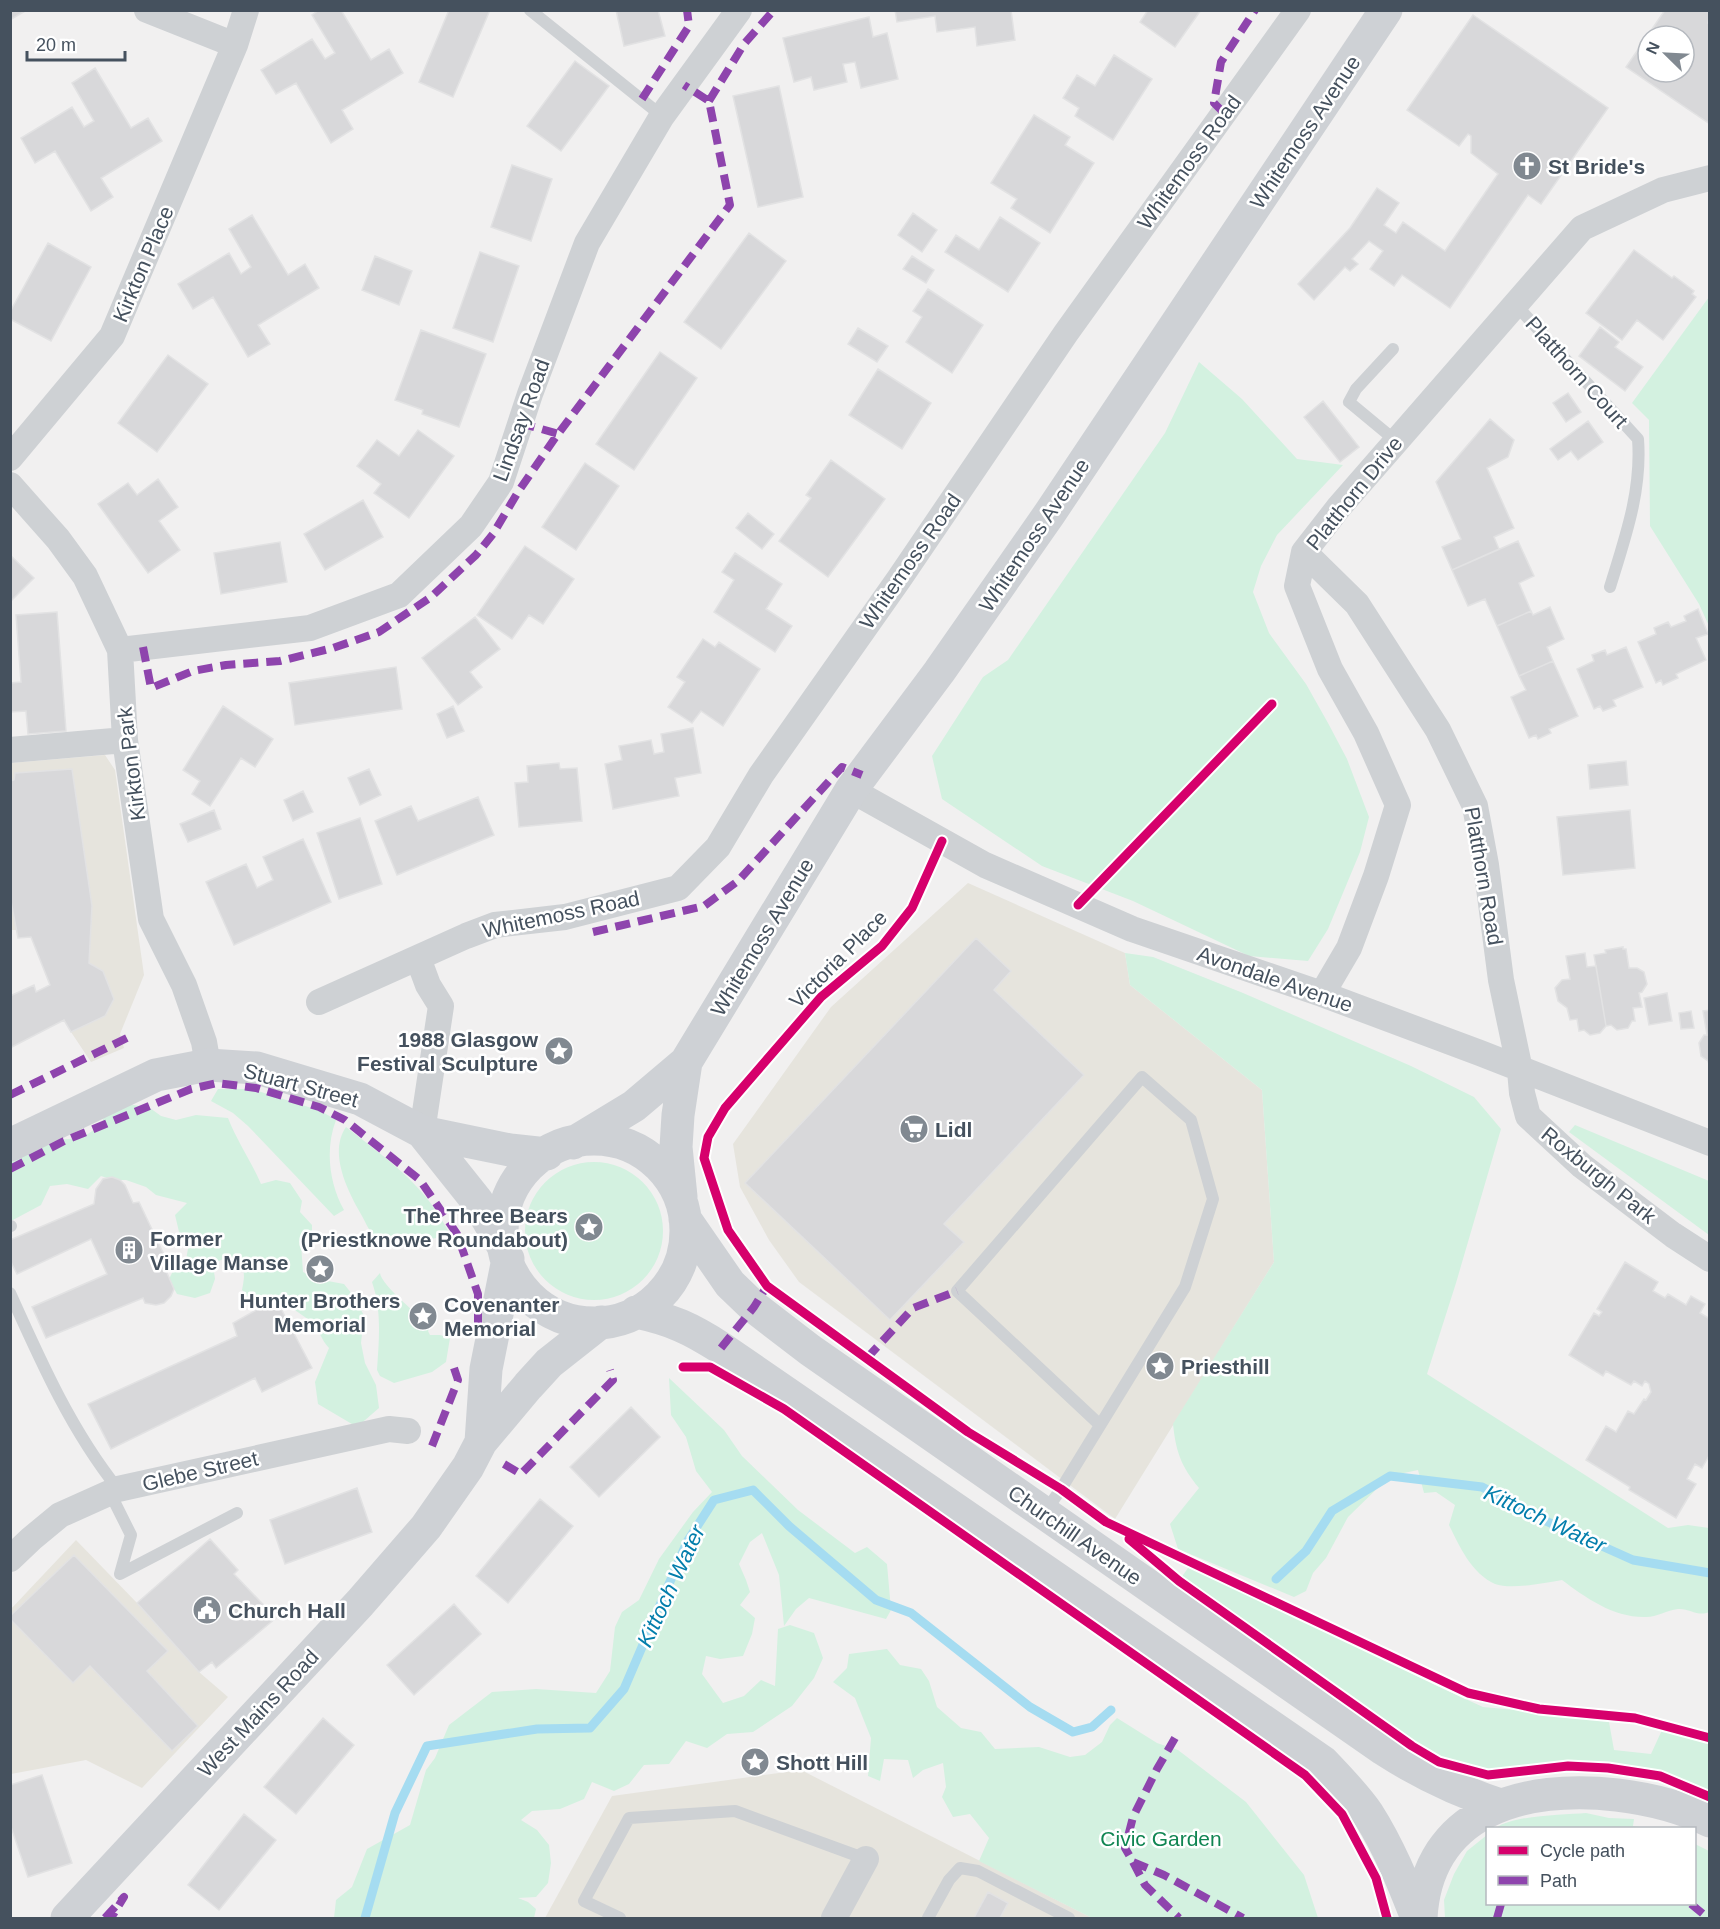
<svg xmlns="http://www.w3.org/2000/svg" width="1720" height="1929" font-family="Helvetica,sans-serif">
<rect width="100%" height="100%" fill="#f1f0f0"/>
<path fill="#e6e4dd" d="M105,755L115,770L144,975L120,1034L124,1048L91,1062L71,1032L46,987L50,984L32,937L18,938L16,930H11V763Z
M968,883L1125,953L1130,985L1262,1090L1274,1262L1115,1519L799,1282L769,1240L740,1187L733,1144L831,1007Z
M76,1540L137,1603L199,1672L228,1697L142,1788L86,1760L11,1774L10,1610Z
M801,1770L1092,1918H545L612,1796Z"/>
<path fill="#d3f1e0" d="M1709,297V626L1699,604L1650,526L1649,420L1632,403Z
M1199,362L1242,399L1297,459L1343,465L1277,535L1261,566L1253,592L1269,633L1306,684L1328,723L1347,759L1369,817L1360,852L1328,929L1308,961L1249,956L1133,901L1042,866L942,799L932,756L983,677L1008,660L1165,433Z
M1125,953L1153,957L1243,993L1411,1066L1474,1097L1501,1129L1456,1283L1427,1374L1668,1528L1688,1525L1709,1528V1612C1698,1617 1689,1608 1678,1609C1667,1610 1657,1617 1646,1617C1614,1618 1586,1598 1562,1580C1544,1583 1511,1590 1495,1584C1471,1573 1460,1547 1449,1525L1455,1505L1436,1492L1424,1493L1418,1470L1390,1476L1348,1517L1326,1558L1313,1573L1306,1591L1294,1597L1178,1549L1170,1524L1199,1488C1181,1466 1176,1452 1173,1424L1274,1262L1262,1090L1130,985Z
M218,1089H252L321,1111L336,1120C325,1149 329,1183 344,1210L334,1216L248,1126L233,1113L211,1101Z
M123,1103L150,1108L161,1116L176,1120L196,1115L228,1118C237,1141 251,1161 261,1184L276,1180L290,1183L302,1201L300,1212L312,1225V1239L301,1244L303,1272L317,1279L344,1284L356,1299L364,1316L361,1343L365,1363L376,1385L379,1408L357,1427L318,1404L315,1382L329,1348C321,1340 319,1328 310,1321C299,1312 289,1308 280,1297L259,1308L242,1290C245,1275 246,1268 234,1258L223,1259L213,1264L215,1279L210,1293L195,1298L177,1294L169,1279L173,1271H184L189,1243L180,1236L175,1215L187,1203L156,1195L146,1187L126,1180H113L101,1176L88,1189L67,1184L50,1186L41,1205L11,1221V1152L41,1141L82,1138L101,1125L105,1114Z
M1575,1125L1709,1181V1235L1569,1132Z
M346,1127C387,1159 428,1187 450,1235L390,1248C385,1244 379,1241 375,1237C369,1231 366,1223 362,1216C348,1192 328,1153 346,1127Z
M525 1231a69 69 0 1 1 138 0a69 69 0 1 1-138 0Z
M380,1273C381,1285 420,1316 430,1327L428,1331L430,1335H440L450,1338L446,1362L432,1372L394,1383L380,1376L377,1370C379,1340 382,1311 372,1282Z
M669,1378L724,1430L742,1456L798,1510L855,1553L867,1547L887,1564L891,1610L886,1619L809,1598L796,1609L784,1626L779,1575L762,1533L750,1542L739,1564L746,1580L750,1592L740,1605L755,1618L752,1634L743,1656L720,1659L706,1656L702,1674L723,1703L744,1696L761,1680L775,1686L778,1629L790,1625L814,1633L823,1658L814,1678L792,1706L753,1732L727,1734L707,1748L686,1741L669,1764L644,1765L629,1784L614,1791L592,1782L584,1799L560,1809L532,1811L521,1820L537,1830L549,1845L551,1863L548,1883L536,1897L518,1898L528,1902L536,1909L534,1918H334L336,1900L352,1887L367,1849L410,1825L426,1770L435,1758L449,1725L492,1692L536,1689L596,1693L610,1671L615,1627L622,1612L639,1600L659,1559L693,1512L712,1492L696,1471L686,1437L671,1415Z
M1190,1565L1435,1685L1483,1707L1588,1717L1609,1722L1614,1750L1651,1754L1662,1730L1668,1728L1709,1743V1797L1660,1776L1608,1768L1568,1766L1488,1775L1461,1770L1439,1762L1412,1746L1301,1670L1179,1581Z
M887,1649L900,1665L921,1669L929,1681L937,1707L961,1728L981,1732L995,1749L1039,1747L1070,1757L1085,1755L1102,1742L1110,1725L1117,1718L1157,1743L1178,1750L1246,1802L1304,1875L1318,1918H1092L979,1861L989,1838L970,1814L953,1817L942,1797L946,1787L943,1763L923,1770L913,1778L908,1760L884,1759L880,1781L868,1776L871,1738L855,1698L833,1682L847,1668L849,1654Z
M1586,1813L1609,1818L1634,1819L1633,1826L1648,1828H1496C1513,1815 1563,1815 1586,1813Z
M1487,1835L1488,1904H1694L1695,1844L1709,1851V1918H1445L1444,1900L1454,1874L1467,1851Z"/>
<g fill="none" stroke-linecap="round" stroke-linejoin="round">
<path stroke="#a5dcf1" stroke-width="9" d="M1276,1579L1306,1551L1332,1511L1390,1476L1482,1487L1548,1522L1633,1560L1710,1573
M365,1918L395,1813L427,1746L537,1729L590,1728L624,1689L687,1542L714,1500L753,1490L789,1526L876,1600L911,1613L1030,1707L1073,1732L1092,1727L1111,1710"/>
</g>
<path fill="#d8d8da" stroke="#e2e2e3" stroke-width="1.5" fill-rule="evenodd" d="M10,10H27L10,20Z
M319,10H341L371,60L389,49L403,73L342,110L353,129L331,143L296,83L276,94L261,70L312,39L325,59L335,53L312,15Z
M449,10H490L453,97L419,82Z
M616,10H658L665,36L624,46Z
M895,10H1011L1015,40L977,46L975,27L937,32L935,16L897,22Z
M1148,10H1201L1175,47L1140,22Z
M1665,10H1710L1708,23L1710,24V124L1626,67ZM1648,36H1684V72H1648Z
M1473,15L1608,108L1541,204L1528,195L1450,308L1402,275L1394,286L1370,269L1383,251L1369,241L1352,259L1358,264L1350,271L1345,267L1314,300L1298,284L1350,228L1377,188L1399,203L1384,225L1396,233L1403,222L1445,251L1498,174L1471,153V136L1468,134L1459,146L1407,110Z
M869,17L873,37L887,33L898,79L861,88L855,62L843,64L847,82L814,90L811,77L794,82L783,38Z
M1114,55L1152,79L1113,140L1075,116L1079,108L1063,98L1077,75L1095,86Z
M575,61L609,86L561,151L527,126Z
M95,68L131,128L148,118L162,141L101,178L113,197L91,211L55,151L35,163L21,138L72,107L84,127L94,121L72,83Z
M779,86L803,197L758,207L733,96Z
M1034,115L1070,137L1065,145L1094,163L1050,233L1011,208L1017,199L991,183Z
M512,165L552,179L531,241L491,227Z
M913,213L937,230L922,252L898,235Z
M252,215L288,275L305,264L319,288L258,325L270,344L248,357L213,297L193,309L178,284L229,253L241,274L251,267L229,229Z
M1000,217L1040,243L1008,292L945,252L956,235L979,250Z
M749,233L786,261L721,349L684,322Z
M48,243L91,267L51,341L10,319V312Z
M1634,250L1672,278L1674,276L1694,291L1692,294L1696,297L1663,340L1637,320L1622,340L1586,313Z
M480,252L519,266L493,342L453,328Z
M375,256L412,271L399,305L362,290Z
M912,256L934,270L926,283L903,269Z
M928,289L983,325L952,373L906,342L922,317L913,311Z
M1600,327L1619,342L1615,347L1643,367L1625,391L1579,356Z
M858,328L888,346L877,362L848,344Z
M421,330L486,354L459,427L422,414L423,410L395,400Z
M660,352L697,378L634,470L596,444Z
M168,355L208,384L157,452L118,423Z
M878,369L931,403L902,449L849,415Z
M1568,393L1581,412L1566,422L1553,403Z
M1323,401L1359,447L1340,462L1304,417Z
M1490,419L1514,440L1508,457L1487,468L1514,528L1494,537L1499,549L1452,570L1442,547L1461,539L1436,482Z
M1588,421L1603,442L1578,460L1571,451L1558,460L1550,449Z
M418,430L454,456L409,518L374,493L381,484L357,466L377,440L399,456Z
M831,460L885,499L828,577L779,541L811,498L806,495Z
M585,463L619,486L576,550L542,527Z
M158,479L178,507L159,521L180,550L148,573L98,504L128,483L137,495Z
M363,500L383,537L325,570L304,534Z
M748,513L774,534L762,549L736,528Z
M1518,541L1534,576L1519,583L1531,611L1497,626L1485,599L1468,606L1452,570Z
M280,542L287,582L221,594L214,553Z
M525,546L574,579L543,624L529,615L512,639L477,615Z
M735,553L782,584L766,609L792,626L775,652L714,612L734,580L722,572Z
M10,555L34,578L10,602Z
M1550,607L1564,639L1547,647L1553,661L1519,676L1497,626L1531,611L1533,615Z
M1698,609L1708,634L1696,638L1706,660L1676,674L1678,678L1663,685L1661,680L1656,683L1638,642L1656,634L1654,628L1668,622L1671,627L1686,621L1684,616Z
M57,612L66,731L28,734L26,711L11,712L10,683L21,682L16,615Z
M475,617L500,649L470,672L482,687L458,705L422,658Z
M703,639L715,647L719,642L760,669L723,726L701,711L692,723L668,707L685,682L677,677Z
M1626,647L1643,687L1613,700L1616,706L1603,711L1600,706L1594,709L1577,669L1594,661L1592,655L1605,650L1607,655Z
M1553,661L1578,716L1549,729L1551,733L1538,739L1536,735L1529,738L1511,697L1526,690L1519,676Z
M396,667L402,709L295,725L289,683Z
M223,706L273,739L255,767L241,758L210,806L192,794L200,781L183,770Z
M453,706L464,731L447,738L437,714Z
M693,728L701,773L675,778L679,796L613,809L605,764L622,760L619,746L651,740L654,754L664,752L661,734Z
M1626,761L1628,785L1590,789L1588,765Z
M559,763L560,769L577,768L582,821L519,827L515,783L528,782L527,766Z
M72,769L92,906L89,963L103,971L114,999L105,1016L71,1032L64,1020L10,1048V996L34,985L36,992L50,985L31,937L18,938L10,896V781L14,780L15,773Z
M369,769L381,795L360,805L348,778Z
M303,791L313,812L293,821L284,800Z
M478,797L494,835L397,875L375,821L411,806L418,821Z
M214,810L221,829L188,842L180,824Z
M1630,810L1635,868L1563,875L1557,817Z
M360,818L382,884L339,899L317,833Z
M303,839L331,902L234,945L206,882L246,864L257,888L273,880L263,857Z
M976,938L1011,971L994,990L1084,1075L944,1224L964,1242L890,1320L745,1183Z
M1623,947V949H1626L1629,968H1637L1644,972L1647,984L1642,992L1639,993L1642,1007L1633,1008L1635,1021H1632L1628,1028L1617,1030L1611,1025L1606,1026L1594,955L1606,953L1605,950Z
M1585,953L1587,967L1596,966L1606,1026L1600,1033L1590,1035L1584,1030L1579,1031L1577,1019L1570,1020L1567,1008L1558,1001L1555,988L1562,980L1570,979L1566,956Z
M1667,993L1672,1021L1649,1025L1644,998Z
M1710,1010V1068L1708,1061L1701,1056L1699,1043L1704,1035H1707L1703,1011Z
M1691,1011L1694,1028L1681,1029L1679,1013Z
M112,1177L120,1180L125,1185L133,1203L139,1202L168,1263L164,1266L174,1289L171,1296L164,1303L156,1305L145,1303L143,1298L46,1338L32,1307L107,1274L91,1239L17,1274L10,1260V1240L94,1204L96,1189L103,1179Z
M1625,1262L1658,1282L1653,1291L1665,1298L1668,1294L1686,1305L1691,1296L1705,1304L1700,1313L1710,1319V1454L1702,1468L1695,1464L1687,1479L1696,1484L1676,1518L1629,1490L1630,1487L1586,1460L1606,1426L1616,1432L1628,1411L1634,1414L1644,1399L1646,1400L1651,1392L1649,1384L1645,1381L1642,1386L1634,1381L1631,1385L1606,1371L1603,1376L1569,1355L1594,1313L1599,1316L1602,1312L1597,1309Z
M276,1299L312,1368L262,1392L255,1378L111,1449L88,1404L237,1336L233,1323Z
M631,1407L660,1437L599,1497L570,1467Z
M357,1488L372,1532L285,1564L270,1520Z
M540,1499L573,1526L508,1603L476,1576Z
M210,1539L238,1570L234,1574L276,1618L216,1668L212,1662L199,1672L137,1603Z
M74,1555L168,1651L147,1671L198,1726L172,1751L90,1666L73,1683L10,1619V1616Z
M454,1604L481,1634L414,1695L387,1665Z
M323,1718L354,1745L296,1814L264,1787Z
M42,1775L72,1863L28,1877L10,1824V1785Z
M244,1814L276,1840L219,1910L188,1885Z
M988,1892L1008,1903L1000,1918H974Z"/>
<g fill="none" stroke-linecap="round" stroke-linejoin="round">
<path stroke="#ced1d4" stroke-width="12" d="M530,10L662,116
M1516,305L1638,439C1642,491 1625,538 1610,587
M1393,349L1356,389L1349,402L1396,441
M10,1226H11
M10,1293C41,1362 71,1430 118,1489
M110,1493L131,1535L120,1574L237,1513
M1045,1512L1061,1489L1185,1287L1213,1199L1191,1120L1142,1077L957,1291L1099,1424
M620,1918L584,1901L629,1818L735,1811L866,1859
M928,1918L949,1880L960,1868L978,1871L1069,1918"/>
<path stroke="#ced1d4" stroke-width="26" d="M147,10L235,45
M10,458L112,336L235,45L246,10
M10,485L58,539L85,576L120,650L125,740L151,919L184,985L204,1042L208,1065
M1304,552L1357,604L1438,730L1475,806L1486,865L1501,980L1520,1070L1522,1093L1528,1116L1582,1166L1673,1235L1710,1259
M120,650L310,628L399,595L471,526L501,482L530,394L587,243L662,116L739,10
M10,750L125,740
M851,790L985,865L1132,929L1322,994L1480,1053L1710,1143
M418,958L428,985L441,1006L422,1132
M1322,994L1349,948L1376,876L1398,805L1366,733L1330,669L1297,586L1304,552L1339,507L1582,228L1663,190L1710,178
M319,1002L466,936L495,925L565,917L678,888L718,847L761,775L899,579L1066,333L1298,10
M10,1559L31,1539L60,1515L118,1489L389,1429L408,1431
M834,1918L866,1859"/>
<path stroke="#ced1d5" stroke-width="33" d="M422,1132L477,1201L503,1246
M502 1231a92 92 0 1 1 184 0a92 92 0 1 1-184 0Z
M573,1143L634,1106L686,1062L851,790L939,672L1050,513L1386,10
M10,1145L156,1075L208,1065L257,1068L360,1099L422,1132L510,1150L547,1154
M681,1197L676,1147L678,1115L686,1062
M685,1219L730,1284L754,1307L810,1350L1383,1749C1420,1773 1458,1791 1500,1805
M636,1312C672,1320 690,1328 721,1348L1323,1762C1339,1779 1355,1795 1368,1814C1389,1847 1403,1882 1417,1918
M481,1442L486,1369L508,1259
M67,1918L360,1603L426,1527L468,1467L481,1442L528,1386L549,1363L601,1322
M1421,1918C1427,1810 1525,1784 1617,1795C1650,1799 1680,1806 1710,1821"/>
<path stroke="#8e44ad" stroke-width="8" stroke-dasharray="15 8" stroke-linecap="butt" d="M642,99L689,26L687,10
M709,101L744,44L774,10
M1224,113L1214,103L1221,62L1255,10
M520,423L559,434
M143,647L151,688L193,671L226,665L280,661L333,648L379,632L431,597L476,555L493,534L518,492L555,438L730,205L709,101L684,85
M593,932L704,906L738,881L842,767L862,775
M10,1095L131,1036
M10,1169L64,1141L191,1089L217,1083L256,1088L319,1107L345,1120L420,1180L457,1234L478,1294V1326
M721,1348L754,1307L767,1286
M867,1358L913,1308L957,1291
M432,1446L458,1380L454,1368
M504,1464L521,1474L613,1380L610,1370
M1175,1738L1157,1769L1133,1817L1125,1848L1133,1862L1164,1875L1243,1918
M1133,1862L1145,1885L1179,1918
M1691,1904L1708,1918
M105,1918L124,1897L111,1918
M1497,1918L1501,1904"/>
<g stroke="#fff" stroke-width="13">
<path id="cycleway" d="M942,841L912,908L882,946L821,997L725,1108L708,1137L704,1158L728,1230L767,1286L968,1432L1061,1489L1106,1522L1468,1693L1539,1709L1635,1718L1710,1738
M1078,905L1272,704
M683,1367H710L784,1409L1305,1775L1342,1814L1376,1878L1387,1918
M1129,1539L1179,1581L1412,1746L1439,1762L1488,1775L1568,1766L1608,1768L1660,1776L1710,1797"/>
</g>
<use href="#cycleway" stroke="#d6006c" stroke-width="9"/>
</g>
<defs>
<g id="church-disc" transform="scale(1.5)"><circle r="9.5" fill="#818991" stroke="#fff"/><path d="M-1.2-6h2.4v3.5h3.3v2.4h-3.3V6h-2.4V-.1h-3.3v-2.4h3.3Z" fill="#fff"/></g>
<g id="sight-disc" transform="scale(1.5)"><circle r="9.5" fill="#818991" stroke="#fff"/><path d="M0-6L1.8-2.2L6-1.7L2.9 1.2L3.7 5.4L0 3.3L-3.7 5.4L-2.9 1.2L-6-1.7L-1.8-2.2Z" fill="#fff"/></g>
<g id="supermarket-disc" transform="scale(1.5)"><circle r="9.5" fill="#818991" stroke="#fff"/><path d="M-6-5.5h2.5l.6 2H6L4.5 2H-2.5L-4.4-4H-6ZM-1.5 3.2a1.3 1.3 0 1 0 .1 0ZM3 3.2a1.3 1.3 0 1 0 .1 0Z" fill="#fff"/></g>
<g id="building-disc" transform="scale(1.5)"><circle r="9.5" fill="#818991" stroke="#fff"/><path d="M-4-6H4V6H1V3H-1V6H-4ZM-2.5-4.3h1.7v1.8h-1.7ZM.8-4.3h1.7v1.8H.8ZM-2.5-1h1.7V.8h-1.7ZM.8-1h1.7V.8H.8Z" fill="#fff"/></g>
<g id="civic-disc" transform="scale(1.5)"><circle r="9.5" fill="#818991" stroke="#fff"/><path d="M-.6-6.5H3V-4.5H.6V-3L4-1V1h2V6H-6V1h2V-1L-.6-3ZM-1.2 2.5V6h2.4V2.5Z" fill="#fff"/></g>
</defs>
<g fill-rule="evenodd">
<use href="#church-disc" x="1527" y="166"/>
<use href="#sight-disc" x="559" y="1051"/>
<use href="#supermarket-disc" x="914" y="1129"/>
<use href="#sight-disc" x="589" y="1227"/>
<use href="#building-disc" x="129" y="1250"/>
<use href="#sight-disc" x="320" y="1269"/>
<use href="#sight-disc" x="423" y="1316"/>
<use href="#sight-disc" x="1160" y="1366"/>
<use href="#civic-disc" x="207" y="1610"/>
<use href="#sight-disc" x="755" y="1762"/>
</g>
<g text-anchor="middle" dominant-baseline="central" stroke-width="5" stroke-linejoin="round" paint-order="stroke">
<g font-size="21" fill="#45515e" stroke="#fff">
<text transform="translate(1305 132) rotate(-56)">Whitemoss Avenue</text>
<text transform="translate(1189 162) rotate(-54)">Whitemoss Road</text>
<text transform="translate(143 264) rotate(-67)">Kirkton Place</text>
<text transform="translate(1577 372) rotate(48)">Platthorn Court</text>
<text transform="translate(521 420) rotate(-70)">Lindsay Road</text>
<text transform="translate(1354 493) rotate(-51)">Platthorn Drive</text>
<text transform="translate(1034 535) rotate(-56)">Whitemoss Avenue</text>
<text transform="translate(910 561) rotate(-55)">Whitemoss Road</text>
<text transform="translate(131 764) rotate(-97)">Kirkton Park</text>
<text transform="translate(1484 876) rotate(80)">Platthorn Road</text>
<text transform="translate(561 914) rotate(-12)">Whitemoss Road</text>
<text transform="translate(762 937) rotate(-59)">Whitemoss Avenue</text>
<text transform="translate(838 959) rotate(-45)">Victoria Place</text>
<text transform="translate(1275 979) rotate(19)">Avondale Avenue</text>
<text transform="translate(301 1085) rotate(15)">Stuart Street</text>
<text transform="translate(1599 1175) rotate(39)">Roxburgh Park</text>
<text transform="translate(200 1471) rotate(-13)">Glebe Street</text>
<text transform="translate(1075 1535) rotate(35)">Churchill Avenue</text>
<text transform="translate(258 1713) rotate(-47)">West Mains Road</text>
</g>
<g font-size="21" font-weight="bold" fill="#45515e" stroke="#fff" text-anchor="start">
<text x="1548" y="166">St Bride's</text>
<text x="538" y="1039" text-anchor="end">1988 Glasgow<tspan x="538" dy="24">Festival Sculpture</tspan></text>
<text x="935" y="1129">Lidl</text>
<text x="568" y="1215" text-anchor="end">The Three Bears<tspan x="568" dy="24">(Priestknowe Roundabout)</tspan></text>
<text x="150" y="1238">Former<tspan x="150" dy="24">Village Manse</tspan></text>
<text x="320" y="1300" text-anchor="middle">Hunter Brothers<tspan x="320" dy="24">Memorial</tspan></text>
<text x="444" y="1304">Covenanter<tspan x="444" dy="24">Memorial</tspan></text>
<text x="1181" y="1366">Priesthill</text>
<text x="228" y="1610">Church Hall</text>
<text x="776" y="1762">Shott Hill</text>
</g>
<g font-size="21" fill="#108552" stroke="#fff">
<text x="1161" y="1838">Civic Garden</text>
</g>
<g font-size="22" font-style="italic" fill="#037eac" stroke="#fff">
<text transform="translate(1545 1519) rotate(25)">Kittoch Water</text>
<text transform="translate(671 1586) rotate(-65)">Kittoch Water</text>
</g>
</g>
<rect width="1720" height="1929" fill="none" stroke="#45515e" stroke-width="24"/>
<rect x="1486" y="1827" width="210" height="78" fill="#ffffff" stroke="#b5b9bf" stroke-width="1.5"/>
<rect x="1498" y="1846" width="30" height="9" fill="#d6006c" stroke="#b5b9bf" stroke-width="1.5"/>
<text x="1540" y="1857" font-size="18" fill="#45515e">Cycle path</text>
<rect x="1498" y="1876" width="30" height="9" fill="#8e44ad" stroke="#b5b9bf" stroke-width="1.5"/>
<text x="1540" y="1887" font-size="18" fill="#45515e">Path</text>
<g transform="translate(1666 54) rotate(294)"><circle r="28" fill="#ffffff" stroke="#b5b9bf" stroke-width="1.5"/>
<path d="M0-4.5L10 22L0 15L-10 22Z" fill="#818991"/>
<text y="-9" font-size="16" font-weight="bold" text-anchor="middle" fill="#45515e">N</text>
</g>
<path d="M27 51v9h98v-9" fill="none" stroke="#45515e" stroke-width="3"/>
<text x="36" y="51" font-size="18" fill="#45515e" stroke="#ffffff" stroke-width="4.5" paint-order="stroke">20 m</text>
</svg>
